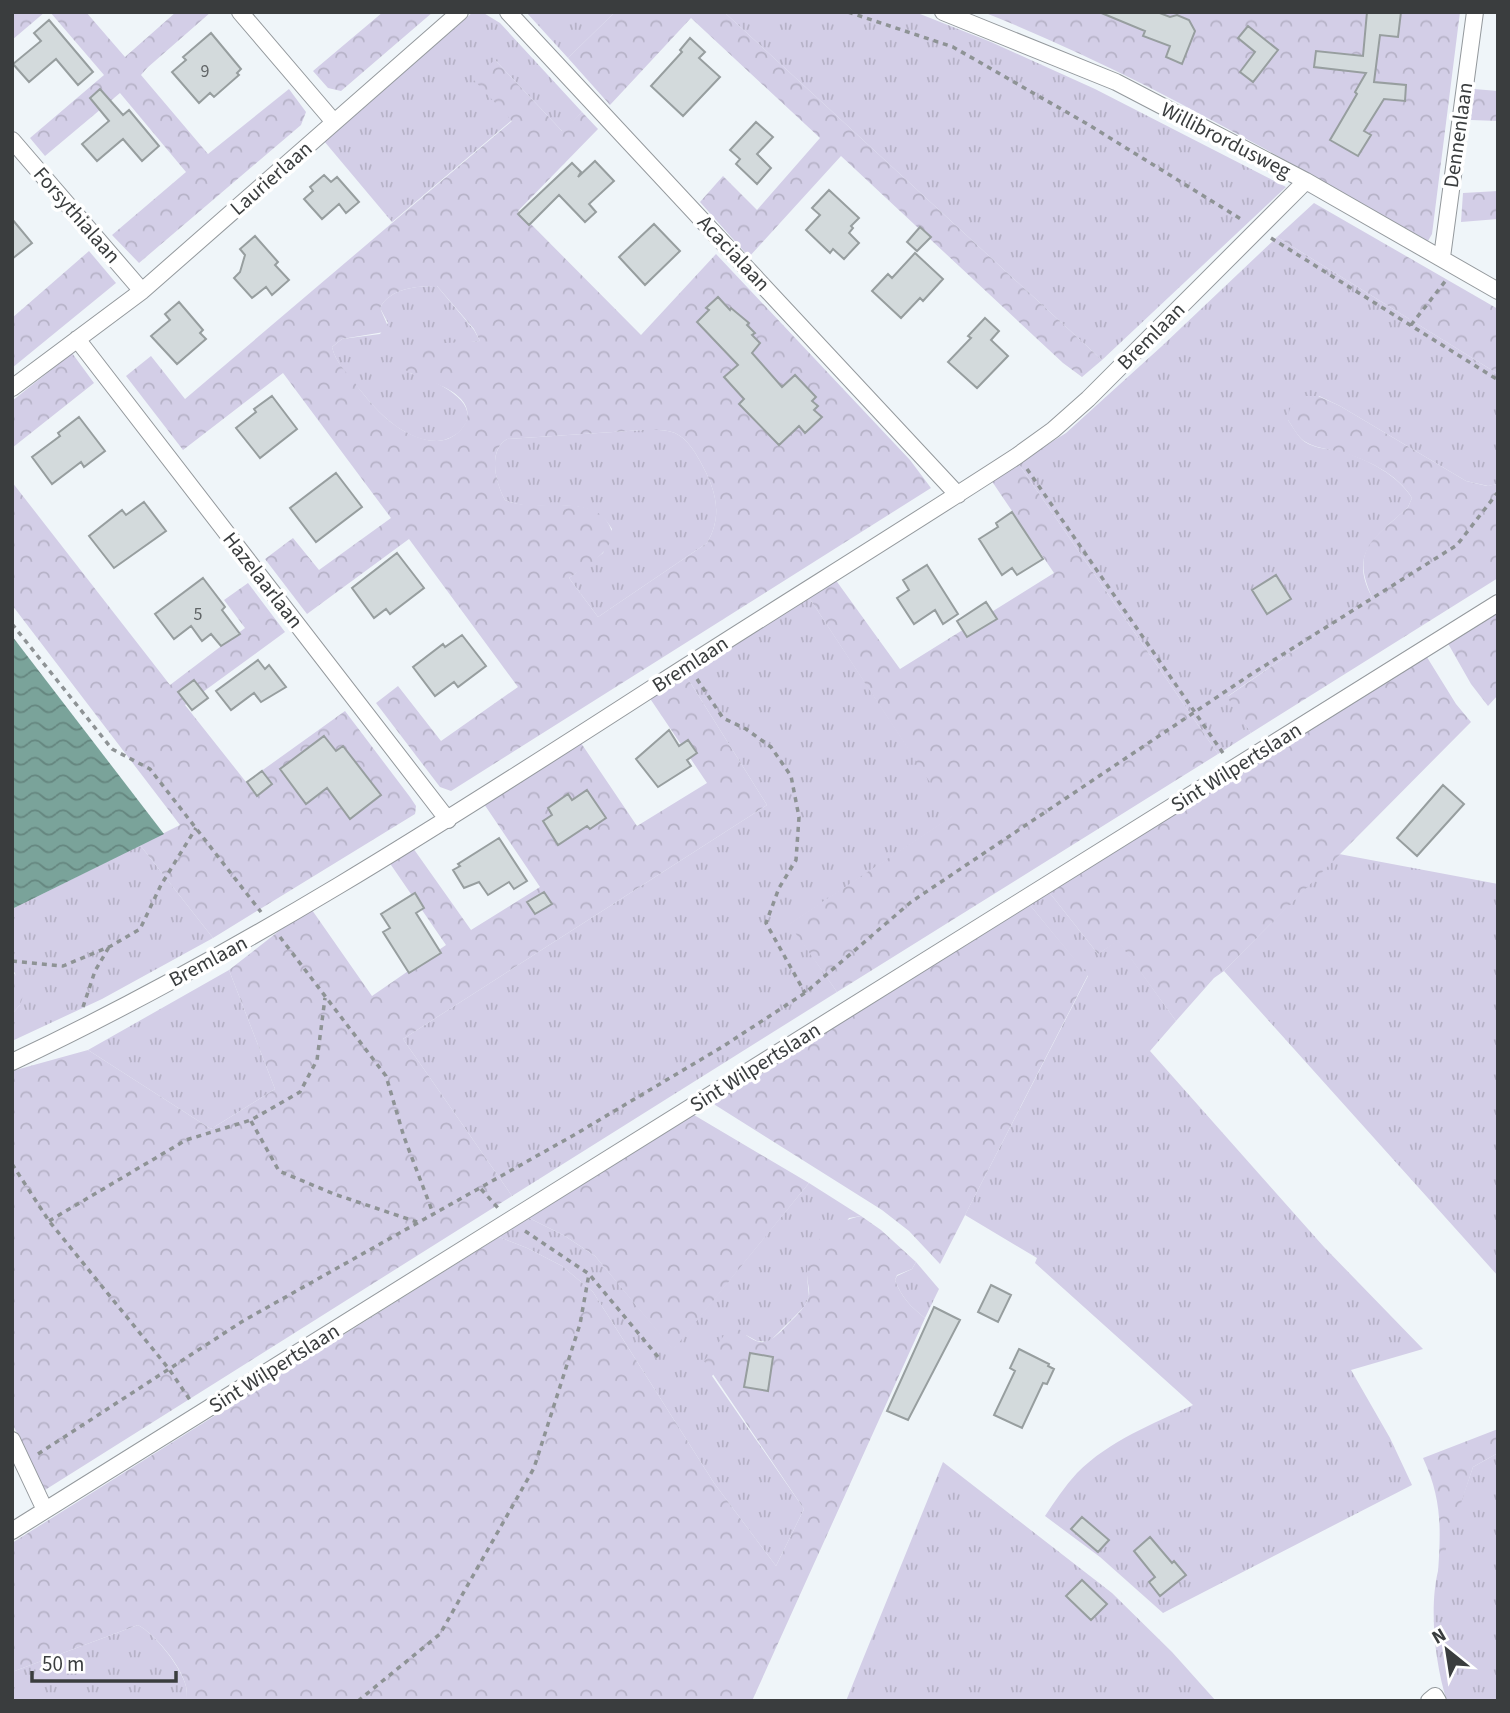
<svg xmlns="http://www.w3.org/2000/svg" width="1510" height="1713" font-family="'Source Sans 3',sans-serif">
<defs>
<pattern id="grass-tufts" width="24" height="20" patternUnits="userSpaceOnUse" patternTransform="scale(1.75)"><rect width="24" height="20" fill="#d3cee7"/><path d="M3 7l-1-3M5 7V3M7 7l1-3M15 17l-1-3M17 17v-4M19 17l1-3" fill="none" stroke="#b6b2c7"/></pattern>
<pattern id="forest-crowns" width="20" height="18" patternUnits="userSpaceOnUse" patternTransform="scale(1.75)"><rect width="20" height="18" fill="#d3cee7"/><path d="M2 6a3 3 0 1 1 6 0M12 15a3 3 0 1 1 6 0" fill="none" stroke="#b6b2c7"/></pattern>
<pattern id="water-waves" width="16" height="10" patternUnits="userSpaceOnUse" patternTransform="scale(1.75)"><rect width="16" height="10" fill="#7aa39a"/><path d="M0 5q4-4 8 0t8 0" fill="none" stroke="#65867f"/></pattern>
</defs>
<rect width="100%" height="100%" fill="#eff5f9"/>
<path fill="url(#grass-tufts)" d="M473,12H482L500,23L582,112L563,132L495,60L512,120L392,222L324,141Z
M526,12H615L568,58Z
M724,12H915L991,42L1095,89L1286,187L1102,360Z
M1277,237L1498,374V484L1488,486L1466,481L1340,406L1319,396L1288,420C1293,427 1298,437 1305,442C1315,449 1331,449 1343,452C1368,460 1398,475 1412,498L1408,507C1379,535 1347,551 1372,597L1228,696L1251,733L1218,754L1018,463L1066,433L1162,346Z
M437,286L474,330L480,341L453,344L410,373C430,378 487,402 461,430C456,436 445,441 437,441C408,441 382,417 365,396C354,382 336,365 332,347L342,339L380,334L388,323L380,308C390,288 417,286 437,286Z
M643,430C653,430 666,429 675,433C687,439 694,450 700,461C715,488 724,514 707,543L598,617L569,578L603,553L612,529C589,489 539,516 505,500C496,484 487,451 507,439Z
M808,596L953,816L790,924L837,992L512,1196L403,1039L767,805L685,674Z
M140,845L213,938L102,999L12,1041V1014L20,1005L15,973L12,970V909Z
M1339,854L1498,884V1276L1224,971Z
M1049,892L1098,954L1118,940L1176,1021L1150,1051L1324,1247L1423,1349L1351,1370L1390,1438L1412,1485L1163,1613L1100,1557L1045,1516C1055,1501 1065,1486 1077,1473C1110,1440 1153,1424 1193,1405L1035,1263L1037,1258L965,1215L1088,976L1029,904Z
M229,970L275,1089L211,1129L88,1050Z
M809,1183L861,1216L849,1218L807,1276L809,1297L804,1307L769,1342L757,1341L746,1335L712,1376L804,1509L776,1566L714,1483L593,1292L562,1266L527,1248L499,1237L529,1218L565,1236L595,1256L673,1349Z
M916,1262L939,1289L925,1318C911,1307 901,1297 895,1280L897,1276L912,1269Z
M1498,1453V1701H1447C1435,1665 1429,1608 1438,1571C1447,1536 1462,1501 1473,1467Z
M943,1462L1112,1593L1172,1652L1216,1701H846Z
M138,1625C155,1634 179,1665 185,1683C187,1688 187,1695 187,1701H12V1672Z"/>
<path fill="url(#forest-crowns)" fill-rule="evenodd" d="M12,12H45L12,40Z
M50,12H86L125,57L176,12H211L147,68L141,75L208,154L289,89L306,112L301,125L139,263L112,235L186,172L120,93L45,156L30,138L104,75Z
M383,12H433L341,91L328,88L313,71Z
M615,12H724L1102,360L1082,377L1063,363L841,156L749,257L700,202L723,176L757,210L820,138L691,18L610,105L568,58Z
M983,12H1460L1432,234L1428,241C1283,159 1138,73 983,12Z
M495,60L562,131L582,112L598,129L518,211L641,335L716,254L910,460L931,488L451,791L440,787L376,703L398,686L441,741L518,687L409,539L307,614L265,559L293,538L319,570L391,518L283,373L183,450L126,376L151,356L185,399L512,121L472,78ZM437,286L474,329L480,341L411,345L403,349L401,358L404,369C421,381 446,383 461,399C479,418 456,442 435,441C400,438 374,409 355,383C346,372 335,361 332,347L342,339L390,331L380,308C390,288 417,286 437,286ZM643,430C653,430 666,429 675,433C687,439 694,450 700,461C715,488 724,514 707,543L598,617L569,578C586,566 606,556 613,536C603,487 536,515 505,500C496,483 487,451 507,439Z
M1474,89L1498,91V121L1471,120Z
M1498,191V219L1461,222L1463,193Z
M1314,203L1498,309V374L1277,237Z
M89,251L116,283L12,368V318Z
M72,353L94,383L12,448V401Z
M1306,396H1318L1340,406L1466,481L1487,486L1498,484V578L1251,733L1227,697L1372,597C1349,547 1376,538 1408,507L1412,498C1398,474 1366,459 1340,452C1329,449 1314,448 1304,441C1297,436 1293,427 1288,420C1289,405 1293,402 1306,396Z
M1018,463L1218,754L837,992L789,924L952,816L808,596L835,579L900,669L1054,573L991,480Z
M12,482L170,685L245,628L224,600L248,583L285,632L185,705L246,782L345,711L410,797L416,806L415,814L213,938L140,845L180,825L12,605Z
M1498,608V695L1488,706L1471,684L1446,640Z
M1425,654L1456,704L1471,722L1224,971L1214,978L1176,1021L1118,941L1098,954L1049,892Z
M685,674L767,805L403,1039L512,1196L45,1490L12,1423V1071L88,1050L211,1129L275,1089L229,970L284,927L312,910L372,996L446,945L389,862L413,848L471,930L540,887L482,801L579,740L637,826L707,783L649,697Z
M1029,904L1088,975L940,1264L909,1231L882,1210L712,1103Z
M12,970L25,990L20,1005L12,1014Z
M694,1115L809,1183L673,1350L595,1256L565,1236L529,1218Z
M861,1216L881,1230L916,1262L912,1269L897,1275L895,1280C901,1297 911,1307 925,1318L752,1701H187C187,1695 187,1688 185,1683C180,1665 155,1634 138,1625L12,1672V1543L499,1237L527,1248L562,1266L593,1292L714,1483L776,1566L804,1509L704,1361L733,1324C760,1348 765,1349 790,1322C797,1315 806,1307 809,1296C810,1289 807,1282 807,1275C806,1243 832,1222 861,1216Z
M1498,1429V1453L1473,1467L1438,1573C1441,1528 1442,1499 1423,1458Z"/>
<path fill="url(#water-waves)" d="M12,636L164,834L12,909Z"/>
<path fill="#d3dadc" stroke="#979e9f" stroke-width="2" d="M1099,12H1157L1170,17L1177,15L1189,20L1195,31L1182,64L1166,57L1170,46L1143,36L1145,31Z
M1367,12H1401L1398,37L1380,35L1374,82L1406,85L1405,101L1384,99L1364,131L1371,135L1358,156L1330,140L1357,94L1355,92L1366,73L1314,67L1316,51L1363,56Z
M49,20L93,72L78,85L56,59L29,82L13,64L41,41L34,33Z
M1248,26L1278,50L1253,82L1240,72L1255,52L1238,38Z
M211,33L241,69L237,73L239,75L214,97L210,93L199,103L172,72L186,60L183,57Z
M690,38L705,52L699,58L720,77L683,116L651,86L682,52L680,50Z
M100,89L123,115L129,110L159,146L142,161L123,139L97,161L82,144L109,121L90,98Z
M756,122L773,137L757,154L771,168L757,184L736,164L740,159L730,150Z
M595,161L614,181L589,204L596,212L585,222L559,195L529,225L518,214L572,163L581,172L578,177Z
M324,175L331,182L337,177L359,202L346,213L339,204L322,219L304,199L313,191L310,187Z
M829,190L859,218L851,226L853,228L849,233L859,243L844,259L833,249L830,253L806,230L820,215L812,208Z
M12,219L32,243L12,259Z
M654,224L680,251L645,285L619,257Z
M920,227L931,237L917,251L907,242Z
M255,236L278,262L275,265L289,280L272,295L266,287L252,298L234,278L240,272L245,255L240,249Z
M915,253L943,279L923,301L920,298L901,318L872,291L888,274L892,278Z
M718,297L730,310L731,308L749,323L747,325L755,333L752,335L760,343L752,353L782,387L795,375L816,397L812,401L818,406L814,410L822,417L805,433L799,426L779,445L739,404L744,399L724,377L738,365L697,322L709,310L706,308Z
M179,302L203,330L200,333L206,339L177,364L151,336L170,320L165,314Z
M985,318L999,331L991,340L1008,356L977,388L948,362L971,338L968,336Z
M272,396L297,429L260,458L236,428L256,412L254,409Z
M79,417L105,451L84,467L81,462L52,484L32,457L60,436L58,433Z
M336,473L362,507L316,542L290,508Z
M144,502L166,531L114,568L89,536L122,510L126,515Z
M1012,512L1043,559L1017,575L1012,568L1002,575L979,539L998,527L996,523Z
M397,553L424,588L390,614L386,609L374,618L352,588Z
M927,565L958,614L943,624L935,610L914,624L897,598L909,590L903,580Z
M1276,575L1291,599L1267,614L1252,590Z
M203,578L225,607L222,610L240,634L221,646L211,634L202,641L191,626L174,639L155,614Z
M986,602L997,619L967,637L957,621Z
M462,635L486,666L458,687L454,682L435,696L413,667L443,644L445,647Z
M258,660L265,669L269,665L286,687L261,702L254,693L231,710L216,691Z
M194,680L208,698L192,710L178,692Z
M669,730L679,746L688,740L697,753L687,760L691,766L658,787L636,759Z
M324,736L336,751L343,746L381,795L350,819L327,788L306,804L280,769Z
M262,771L272,784L257,796L247,782Z
M1443,785L1464,804L1417,856L1397,838Z
M587,790L606,818L590,829L587,826L558,845L543,821L552,815L548,808L568,794L572,800Z
M499,838L527,881L514,889L509,882L488,895L479,882L464,888L453,870L460,866L458,864Z
M544,892L552,904L535,914L527,902Z
M415,893L424,908L416,913L441,953L409,973L383,932L390,928L381,914Z
M991,1285L1011,1295L998,1322L978,1312Z
M934,1307L960,1320L908,1420L887,1411Z
M1019,1349L1049,1364L1048,1366L1054,1369L1047,1384L1043,1383L1022,1428L994,1415L1015,1371L1010,1368Z
M750,1353L773,1357L768,1391L744,1387Z
M1082,1517L1109,1540L1098,1552L1071,1529Z
M1150,1537L1172,1563L1174,1561L1186,1575L1160,1596L1149,1582L1155,1577L1134,1551Z
M1082,1580L1107,1604L1091,1620L1066,1596Z"/>
<g fill="none" stroke-linecap="round" stroke-linejoin="round">
<g stroke="#94999d" stroke-width="18">
<path id="minor" d="M240,12L334,122
M508,12L958,495
M943,12L1116,82L1306,181L1498,291
M12,140L142,291
M1442,257L1475,12
M77,339L448,820
M12,388L142,291L460,12
M12,1062C237,956 445,822 654,687C775,609 897,534 1017,456L1053,430L1088,399L1306,181
M12,1440L45,1510
M12,1531L1498,603
M1429,1701L1435,1696L1438,1701"/>
</g>
<path stroke="#8e9395" stroke-width="3.5" stroke-dasharray="5 5" stroke-linecap="butt" d="M848,12L953,47L1089,125L1244,221
M1271,238L1498,380
M1411,325L1447,279
M1027,469L1225,756
M12,624L112,749L150,769L261,912
M697,679L723,718L746,729L771,747L791,776L799,817L796,860L779,888L766,923L805,993
M280,937L386,1076L404,1137L433,1213
M12,961L63,966L111,946L140,929L161,885L196,828
M83,1007L95,971L109,947
M251,1121L279,1171L334,1194L417,1222
M12,1164L49,1221L169,1369L190,1400
M481,1189L498,1208
M49,1221L186,1140L251,1120L300,1092L317,1060L325,998
M525,1231L589,1274L659,1358
M38,1454L243,1321L574,1135L722,1047L805,993L911,902L1250,675L1457,545L1498,492
M358,1701L440,1634L534,1468L580,1324L589,1274"/>
<use href="#minor" stroke="#fff" stroke-width="16"/>
</g>
<g text-anchor="middle" dominant-baseline="central" stroke-width="7" stroke-linejoin="round" paint-order="stroke">
<g font-size="18" fill="#606466">
<text x="205" y="71">9</text>
<text x="198" y="614">5</text>
</g>
<g font-size="21" fill="#3a3d3e" stroke="#fff">
<text transform="translate(1458 135) rotate(-82)">Dennenlaan</text>
<text transform="translate(1226 140) rotate(27)">Willibrordusweg</text>
<text transform="translate(271 178) rotate(-41)">Laurierlaan</text>
<text transform="translate(77 215) rotate(49)">Forsythialaan</text>
<text transform="translate(734 253) rotate(47)">Acacialaan</text>
<text transform="translate(1151 336) rotate(-45)">Bremlaan</text>
<text transform="translate(263 580) rotate(52)">Hazelaarlaan</text>
<text transform="translate(690 664) rotate(-33)">Bremlaan</text>
<text transform="translate(1236 767) rotate(-32)">Sint Wilpertslaan</text>
<text transform="translate(208 961) rotate(-28)">Bremlaan</text>
<text transform="translate(755 1067) rotate(-32)">Sint Wilpertslaan</text>
<text transform="translate(274 1368) rotate(-32)">Sint Wilpertslaan</text>
</g>
</g>
<rect width="1510" height="1713" fill="none" stroke="#3a3d3e" stroke-width="28"/>
<g transform="translate(1447 1650) rotate(330)" stroke="#ffffff" stroke-width="5" paint-order="stroke">
<path d="M0-5L12 26L0 18L-12 26Z" fill="#3a3d3e"/>
<text y="-10" font-size="19" font-weight="bold" text-anchor="middle" fill="#3a3d3e">N</text>
</g>
<path d="M32 1671v10h144v-10" fill="none" stroke="#3a3d3e" stroke-width="3.5"/>
<text x="42" y="1671" font-size="21" fill="#3a3d3e" stroke="#ffffff" stroke-width="5" paint-order="stroke">50 m</text>
</svg>
